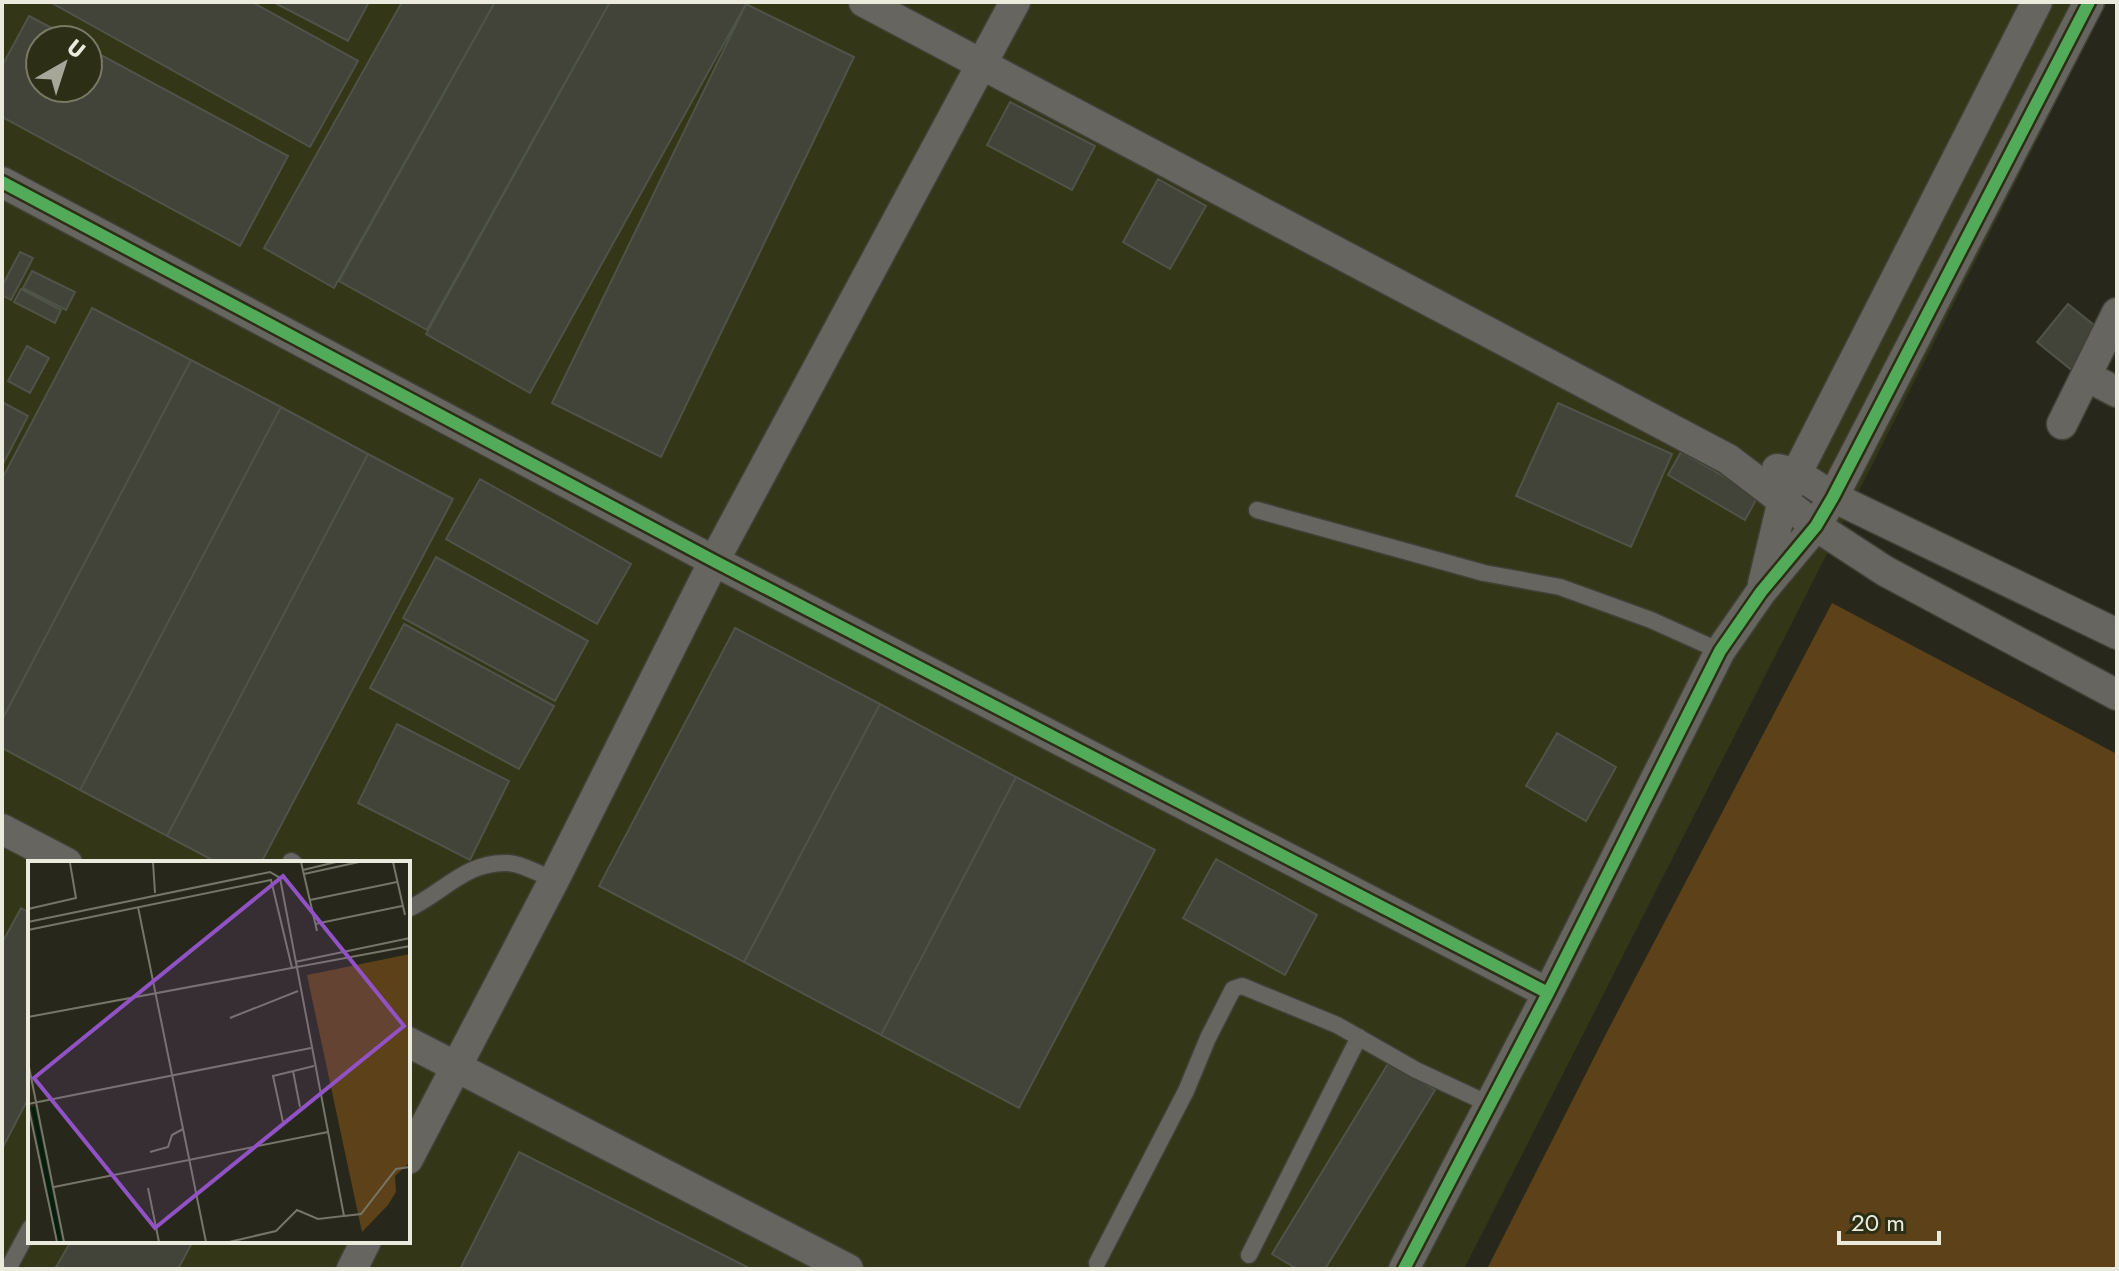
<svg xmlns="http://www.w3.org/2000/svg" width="2119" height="1271" font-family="Jost,sans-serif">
<rect width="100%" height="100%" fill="#27281b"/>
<path fill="#343618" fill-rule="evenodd" d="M2,2H2107L1464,1269H2ZM40,40H88V88H40ZM30,863H408V1241H30Z"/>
<path fill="#5d4119" d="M1832,603L2117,754V1269H1487L1608,1030Z"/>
<path fill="#42443a" stroke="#4f5348" stroke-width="2" d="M50,2H252L358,61L310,147Z
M273,2H369L348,41Z
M402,2H495L334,288L264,248Z
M495,2H610L427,330L339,281Z
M610,2H742L746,4L530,393L426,334Z
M746,4L854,57L661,457L552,403Z
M29,16L74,40H40V88H88V48L288,156L240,246L2,117V66Z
M1010,102L1095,146L1072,190L987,145Z
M1158,179L1206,206L1170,269L1123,242Z
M20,252L33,258L11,300L2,295V286Z
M32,271L75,292L66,310L23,288Z
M21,289L61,310L55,323L14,302Z
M2068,304L2105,334L2074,372L2037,342Z
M92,308L191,360L2,720V479Z
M27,346L49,358L30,393L8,381Z
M191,360L281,407L80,790L2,748V720Z
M2,402L28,416L2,466Z
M1558,403L1672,454L1631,547L1516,496Z
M281,407L368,454L167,836L80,790Z
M1681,452L1758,496L1745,520L1668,475Z
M368,454L453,499L261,863H218L167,836Z
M480,479L631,564L597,624L446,539Z
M436,557L588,641L555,701L403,618Z
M404,624L554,706L519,769L370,688Z
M735,628L880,704L744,962L599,886Z
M880,704L1016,777L881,1035L744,962Z
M397,724L509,781L470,860L358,803Z
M1557,733L1616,767L1586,821L1526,786Z
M1016,777L1155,850L1019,1108L881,1035Z
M1216,859L1317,915L1285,975L1183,918Z
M21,908L30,913V1095L2,1149V943Z
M1389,1062L1435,1090L1325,1269H1297L1272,1254Z
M519,1152L751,1269H460Z
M71,1241H193L178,1269H55Z"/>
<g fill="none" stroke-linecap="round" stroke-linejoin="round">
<g stroke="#414237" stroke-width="19">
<path id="service" d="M1257,510L1484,573L1560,587L1651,620L1720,651
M291,861L294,863
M408,909C443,893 466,861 508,863C522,864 540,874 554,880
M1249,1255L1359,1037
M1097,1263L1186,1091L1208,1038L1233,989L1242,986L1337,1025L1416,1070L1489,1104
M8,1269L30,1228"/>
</g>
<g stroke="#414237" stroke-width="33">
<path id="minor" d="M864,2L1728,459L1816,526L1885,571L2117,695
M2,182L714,561L1548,993
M2086,376L2117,392
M2062,424L2117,313
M1777,469L1796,473L1833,497L2117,634
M1763,584L1783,500L2037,2
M2,829L67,863
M408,1042L848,1269
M408,1159L554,880L714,561L1015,2
M352,1269L366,1241
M1404,1269L1548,993L1720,651L1761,592L1816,526L1833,497L2089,2"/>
</g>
<use href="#service" stroke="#666560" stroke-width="16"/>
<use href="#minor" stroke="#666560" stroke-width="30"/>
<g stroke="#2c2e15" stroke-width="17">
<path id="cycleway" d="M2,182L714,561L1548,993
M1404,1269L1548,993L1720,651L1761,592L1816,526L1833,497L2089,2"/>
</g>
<use href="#cycleway" stroke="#51ab58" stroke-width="12"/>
</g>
<g transform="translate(28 861)">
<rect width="382" height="382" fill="#27281b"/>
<path d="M382,93V301L367,315L368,331L360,344L334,371L279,114Z" fill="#5d4119"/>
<path fill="none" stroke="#041f0d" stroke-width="4" d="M5,246L32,381"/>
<path fill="none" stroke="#757668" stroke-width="2" d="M125,1L127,32M273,1L289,70M365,1L377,54M275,9L308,1M276,13L331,1M282,39L369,21M110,46L178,381M0,48L48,37L42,2M0,61L242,11L252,17L316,355L290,358L269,349L248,370L201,381M287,63L374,45M0,69L243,19L264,107M267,101L382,77M0,156L382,85M202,157L270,130M0,201L36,381M265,210L272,246M0,243L283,187M0,244L29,381M255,261L245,215L286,205M122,291L140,286L144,274L155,268M26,326L300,271M120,327L131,381M316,355L333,353L368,308L382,306"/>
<path fill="#9152c5" fill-opacity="0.15" stroke="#9152c5" stroke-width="4" d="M255,15L376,165L127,367L6,217Z"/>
<rect width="382" height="382" fill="none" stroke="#eaebdc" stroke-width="4"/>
</g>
<rect width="2119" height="1271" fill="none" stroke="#eaebdc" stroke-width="8"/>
<g transform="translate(64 64) rotate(39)"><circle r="38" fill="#2c2e15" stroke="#787a65" stroke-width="2"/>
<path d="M0-6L14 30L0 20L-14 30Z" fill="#a6a798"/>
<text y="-12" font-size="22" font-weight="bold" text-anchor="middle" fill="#eaebdc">U</text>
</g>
<path d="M1839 1231v12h100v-12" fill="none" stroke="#eaebdc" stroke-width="4"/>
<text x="1851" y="1231" font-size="24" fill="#eaebdc" stroke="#2c2e15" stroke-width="6" paint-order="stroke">20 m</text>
</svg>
